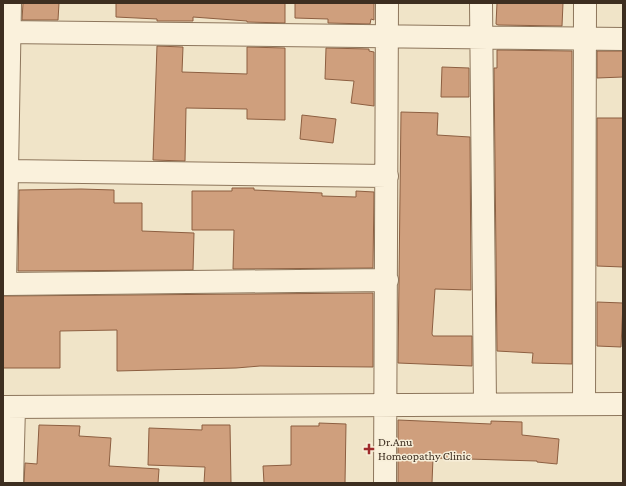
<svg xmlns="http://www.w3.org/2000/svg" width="626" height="486" font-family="'Crimson Pro',serif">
<rect width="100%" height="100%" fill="#f0e4c8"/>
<path fill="#cf9f7d" stroke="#8d5f41" d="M23,3H59L58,20H22Z
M116,3H285V23L247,22V21L193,17V21H157V19L116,17Z
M295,3H374V20L371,19L370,24L328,23V19L295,18Z
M497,3H563L562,26L498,25L496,24Z
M157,46L183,47L182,72L247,74V47L285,48V120L247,119V109L186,108L185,161L153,160Z
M326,48L369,49V51L374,52V106L351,103L354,81L325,79Z
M497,50L572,51V364L532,363L533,353L497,351L494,68H497Z
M597,51H623V77L597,78Z
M442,67L469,68V97H441Z
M401,112L438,113L437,135L470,137L471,290L435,289L432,334L433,336H472V366L398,363Z
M302,115L336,119L333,143L300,139Z
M597,118H623V267L597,266Z
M232,188H254V190L322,193V196L356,197V191L374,192L373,268L233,269L234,230H192V191H232Z
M81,189L114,190V203H142V231L194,233L193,270L18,271L19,190Z
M373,293V367L260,366L236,368L117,371V330L60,331V368H3V296Z
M597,302L623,303L621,347L597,346Z
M398,420L491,424V421L522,422V435L559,439L557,464L537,462V461L433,458L432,483H398Z
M319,423L346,424L345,483H264L263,466L291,465V426H319Z
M39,425L80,426L79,436L111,438L109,466L159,469L158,483H24L25,463L37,464Z
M202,425H230L231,483H204L205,467L148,465L149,428L202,430Z"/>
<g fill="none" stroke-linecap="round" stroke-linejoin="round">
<g stroke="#8d765c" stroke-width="24">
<path id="minor" d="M481,3L485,404
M3,32L623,39
M7,171L10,3
M387,280L5,284L7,171L387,176
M584,404L585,3
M3,407L623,404
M12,483L14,407
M385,483L387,3"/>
</g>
<use href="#minor" stroke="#faf1dc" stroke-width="22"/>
</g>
<path fill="#9e2a2b" stroke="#f7eed8" stroke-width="1.5" d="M367 443h4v4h4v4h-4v4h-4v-4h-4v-4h4z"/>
<g text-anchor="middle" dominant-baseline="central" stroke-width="3" stroke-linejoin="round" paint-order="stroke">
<g font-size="12" fill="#3d2e20" stroke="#f7eed8" text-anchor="start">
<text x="378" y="442">Dr.Anu<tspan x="378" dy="14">Homeopathy Clinic</tspan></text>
</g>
</g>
<rect width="626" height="486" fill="none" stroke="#3d2e20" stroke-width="8"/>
</svg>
